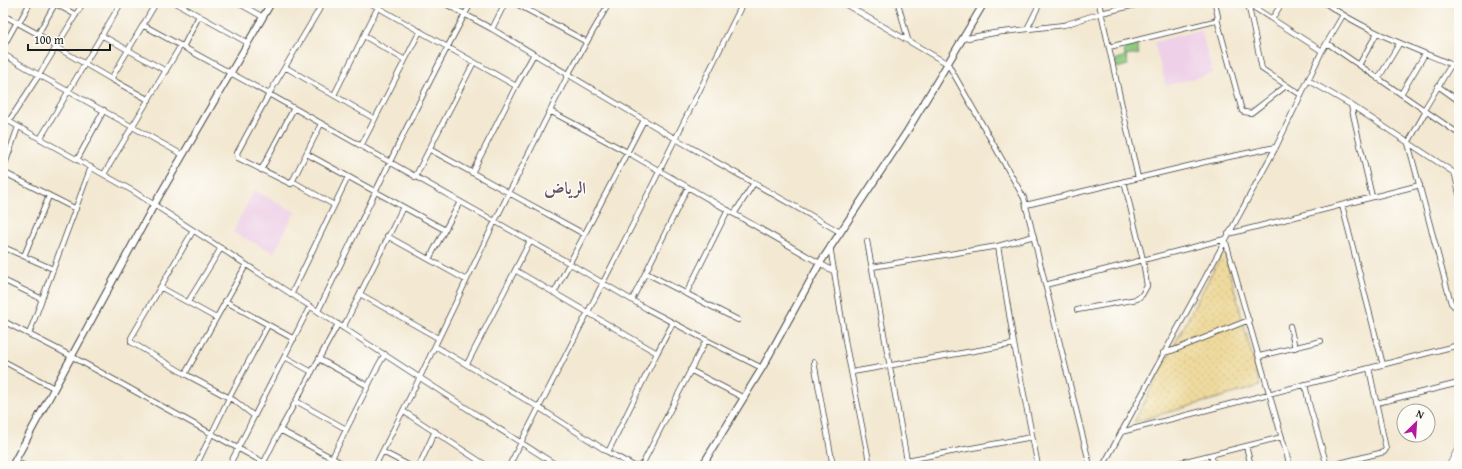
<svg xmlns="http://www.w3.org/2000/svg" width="1462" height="469" font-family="'Gentium Book Plus',Amiri,serif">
<defs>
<pattern id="sand-dots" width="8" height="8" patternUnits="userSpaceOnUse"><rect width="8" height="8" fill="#eeda9e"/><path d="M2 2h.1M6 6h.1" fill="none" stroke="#ccba88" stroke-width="1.8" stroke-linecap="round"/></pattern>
<pattern id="park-tufts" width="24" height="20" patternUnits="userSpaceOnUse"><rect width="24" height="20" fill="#8ecb81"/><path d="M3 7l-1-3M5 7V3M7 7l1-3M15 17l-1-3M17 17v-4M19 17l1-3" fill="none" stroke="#7aae6f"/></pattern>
</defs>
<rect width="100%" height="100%" fill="#fdfcf7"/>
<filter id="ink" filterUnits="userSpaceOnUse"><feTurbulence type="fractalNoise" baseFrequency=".025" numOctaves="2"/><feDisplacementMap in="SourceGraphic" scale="8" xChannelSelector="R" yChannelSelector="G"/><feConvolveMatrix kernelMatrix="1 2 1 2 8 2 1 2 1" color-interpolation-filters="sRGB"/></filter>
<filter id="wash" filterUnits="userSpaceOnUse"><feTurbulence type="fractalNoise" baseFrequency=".012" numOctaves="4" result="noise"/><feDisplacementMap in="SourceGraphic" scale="16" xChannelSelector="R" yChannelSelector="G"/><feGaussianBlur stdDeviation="0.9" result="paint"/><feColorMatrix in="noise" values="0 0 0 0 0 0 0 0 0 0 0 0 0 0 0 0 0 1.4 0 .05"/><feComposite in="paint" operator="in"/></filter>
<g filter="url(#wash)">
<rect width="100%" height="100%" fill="#f3e8d1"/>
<path fill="#eed0e8" d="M1201,30L1213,73L1166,86L1154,42Z
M254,190L295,212L274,253L233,232Z"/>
<path fill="url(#sand-dots)" stroke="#857b5d" d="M1224,250L1260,386L1134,422Z"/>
<path fill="url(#park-tufts)" stroke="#55744e" d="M1136,43L1139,54L1126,56L1128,65L1117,68L1115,60L1125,56L1124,47Z"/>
</g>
<g filter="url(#ink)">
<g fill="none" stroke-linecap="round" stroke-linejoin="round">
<g stroke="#3c3b37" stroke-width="6">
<path id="street" d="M54,3L76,15
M156,3L143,25L269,94L569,263L647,309L706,340L762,368
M176,3L248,43
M238,3L263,17
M370,3L516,86
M444,3L492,29L676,139L840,232
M515,3L587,42
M843,3L948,64L1024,198L1090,466
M898,3L908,40
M1099,3L1138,178
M1247,3L1322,51
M1248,3L1262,69L1301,95
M1325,3C1364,30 1405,45 1448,63L1459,70
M3,15L38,34L56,47L111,79L143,25
M1217,19L1242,111L1244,112L1251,113L1286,86
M1272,19L1282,3
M19,23L30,3
M492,29L505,3
M1027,29L1040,3
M38,34L55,4
M101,35L166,71
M364,36L405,60
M962,39L994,33L1064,25L1101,13L1144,3
M1327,43L1459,134
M3,47L17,22
M183,47L199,16
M1109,47L1215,21L1218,17L1215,3
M3,54L39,75L183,155
M1359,65L1377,33
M285,67L375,119
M111,79L149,100
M1378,79L1399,44
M1308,80L1351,105L1459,176
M1438,86L1459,101
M1401,94L1425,54
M334,95L378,7
M1351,105L1372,197
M1424,110L1451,65
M550,111L627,152L835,272
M1426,111L1408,143L1451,303L1455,307L1459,306
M3,118L133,191L474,413L558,466
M9,121L39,75L83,3
M321,124L291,184L238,158L237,153L269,94L323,3
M40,139L121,3
M361,146L420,31
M429,149L584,234
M307,154L445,230
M77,160L104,110
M3,170L18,127
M261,170L294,108
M3,172L76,209
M472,173L516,86L534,54
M104,174L181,45
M1455,174L1459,194
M415,177L474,62
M292,181L334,205
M1026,205L1205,162L1276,147
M1342,205L1383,365
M734,214L754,183
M193,231L131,338V342L185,374L235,401L254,416
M1228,234L1420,185
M387,236L466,280
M867,241L908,466
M830,246L846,346L870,466
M998,246L1014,344L1038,466
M3,247L53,269
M24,256L49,196
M429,259L460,202
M872,267L998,246L1034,236
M515,270L657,353
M646,273L738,320
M3,280L42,299
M1045,285L1225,239L1290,466
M160,287L216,318
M554,293L644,120
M360,294L438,338
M686,294L728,210
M291,295L348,177
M632,300L688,187
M225,301L294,339
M188,302L221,248
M1077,310L1137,299L1142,295L1147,286L1143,260L1124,181
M318,311C368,208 416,104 471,3
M3,321L71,356L270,466
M338,324L280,430L347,466
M1290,326L1295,348
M343,328L403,207
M29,334L91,167
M435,346L538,407L608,452L634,466H639L643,463L706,340
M1163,353L1174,350L1249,320
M1260,356L1321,341
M285,357L312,372
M319,359L368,386
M3,361L54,388
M814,362L833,466
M467,364L530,241
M690,370L744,398
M852,372L1014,344
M185,374L246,265
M1305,384L1309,404L1327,466
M296,401L346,429
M1377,403L1459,383
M403,411L487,466
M1121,432L1459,345
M1246,446L1251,466
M383,452L410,466
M608,452L657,353L673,323
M1211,455L1214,466
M332,458L378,366L385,354
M907,460L1032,437
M15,461L25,466
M264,462L280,430
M196,466L229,398L268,325
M229,466L310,306
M375,466L420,377L495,221L568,75L609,3
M419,466L435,431
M509,466L632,226L743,3
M1103,466L1276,147L1322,51L1343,15
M1166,466L1282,437
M1328,466L1384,452L1386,449L1369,368"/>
</g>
<g stroke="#3c3b37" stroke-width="8">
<path id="secondary" d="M12,466L154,205L271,3
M702,466L762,368L820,263L906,133L984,3"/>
</g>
<g stroke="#3c3b37" stroke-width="8">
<path id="primary" d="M1450,466L1459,448"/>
</g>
<use href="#street" stroke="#fff" stroke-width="4.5"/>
<use href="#secondary" stroke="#fff" stroke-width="6"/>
<use href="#primary" stroke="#fff" stroke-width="7"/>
</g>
</g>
<g text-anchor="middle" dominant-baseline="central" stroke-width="3" stroke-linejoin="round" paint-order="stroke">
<g font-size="17" font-weight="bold" fill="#624e62" stroke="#fdfcf7">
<text x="565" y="187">الرياض</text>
</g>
</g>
<rect width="1462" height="469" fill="none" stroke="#fdfcf7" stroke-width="16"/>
<g transform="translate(1416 423) rotate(25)"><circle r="19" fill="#fdfcf7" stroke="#a3a29f"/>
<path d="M0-3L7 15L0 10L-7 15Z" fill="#b5179e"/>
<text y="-6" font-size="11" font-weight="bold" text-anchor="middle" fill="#1c1c1c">N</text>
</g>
<path d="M28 44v6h82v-6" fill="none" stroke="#1c1c1c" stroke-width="2"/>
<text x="34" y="44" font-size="12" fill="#1c1c1c" stroke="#fdfcf7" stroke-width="3" paint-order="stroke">100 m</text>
</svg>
